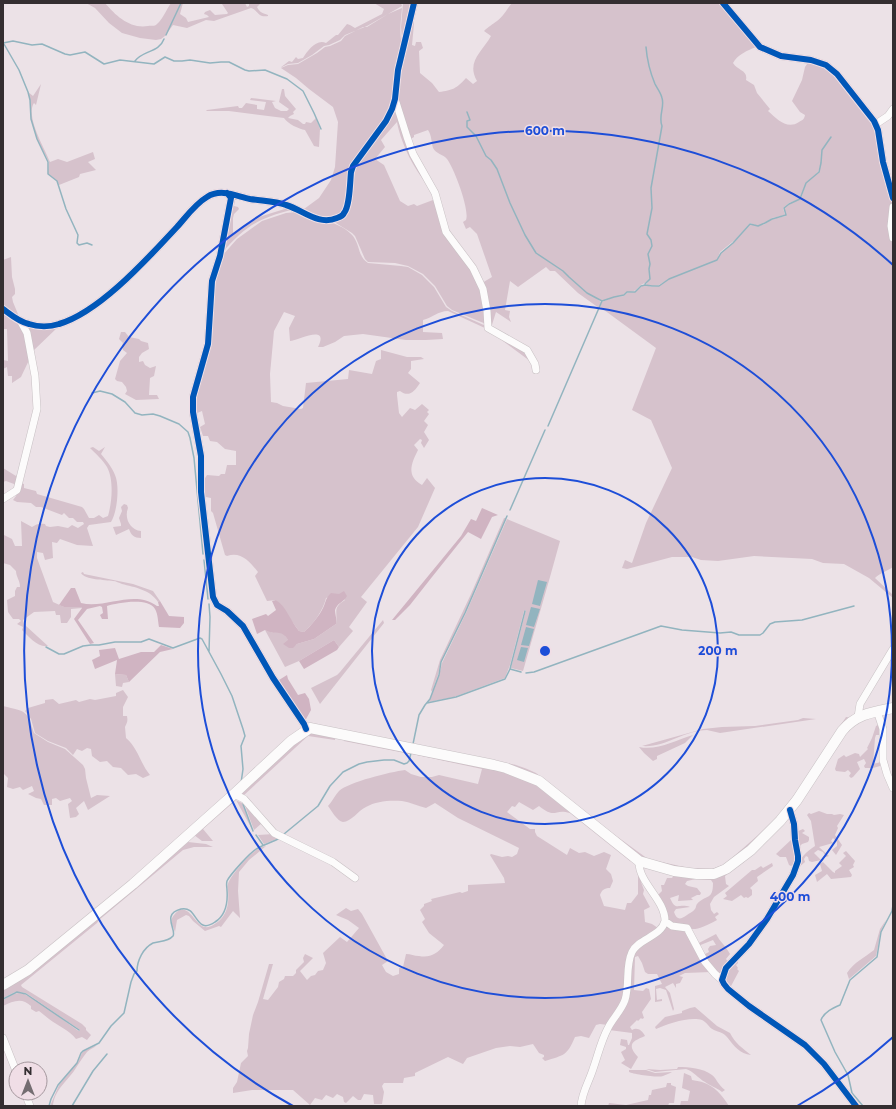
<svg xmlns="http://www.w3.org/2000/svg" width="896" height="1109" font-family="Montserrat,sans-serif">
<rect width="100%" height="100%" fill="#ece2e7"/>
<path fill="#d6c2cc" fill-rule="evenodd" d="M86,3H105C116,16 130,29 148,26C152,25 154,27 157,24C163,19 166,10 171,3H183L180,14L186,18L188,22L209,17L207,15L204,14L205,12L210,10L215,15L227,14L228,13L222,4V3H245L247,7L249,6V3H261L257,7C260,13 263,13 268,15V16C258,18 258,10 251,8L214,21L206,20L187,28L173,25L165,36L161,39L156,40L140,38L122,33L109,23L95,8Z
M374,3H401L402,6L367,26L345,35L340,40L329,45L324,46L312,55L298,63L288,64L280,68L289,61L292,62L296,57L298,59L303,58C307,51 317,38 326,43L336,35H338L347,24L350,25L355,28L382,14L384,9Z
M403,3H413L402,40L401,27Z
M512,3H722L755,44L781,58C771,57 764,54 756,47C748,50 737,55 733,63C738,71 748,70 746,80L754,85L757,93L770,109L768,111C777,119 787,130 799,122C802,120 804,120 805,115L800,112L792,101L802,80L805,67L809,61L826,66L873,121L892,199L891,234L893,247V567C887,571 880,573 875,578L893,595V598L869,578L844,564L823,563L812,559L754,556L718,561L701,560L692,557H672L627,569L622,568L625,560L632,563L646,523L672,468L651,420L632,410L656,348L600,307L602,302L614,297L624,296L627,293L635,292L642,286L645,285L652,287L659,286L669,279L717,260L721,253L736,240L750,224L758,226L765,224L772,219L786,216L784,208L789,204L801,199L806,183L819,172L821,163L822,150L832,137L822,150L821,163L818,172L806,183L800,199L789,203L783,208L785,215L772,218L765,223L758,226L750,223L736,239L720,252L717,260L669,279L659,285L652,286L646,285L649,280C647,283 644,283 641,285C635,290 636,292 627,292L624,295L614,297L602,301L596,298L601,302L599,308L578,293L555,271H550L546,267L518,287L510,281L505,310L510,311L509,317L511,322L496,312L491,328L482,283L492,277L477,234L470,227L466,229L463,222L466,220C470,210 454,168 447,159C443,154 436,154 433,148C431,142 432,136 428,130L414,135V137L409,140L398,98V82L413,11L414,24L412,45L415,46L416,42H421L423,48L419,51L420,73L432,83L439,92C453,90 456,89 466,78L473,84L477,81C466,62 482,52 491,36L484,31C489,26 492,25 497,21C503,17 507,9 512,3Z
M402,8C401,21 399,32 402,45L390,110L356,159L348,185L343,214L321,220L304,209L319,198L331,180L335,167L338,122L333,107L309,89L296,78L281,68L288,65L298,64L317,53L325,47L330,46L341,41L345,36L363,27H367L388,14Z
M41,84L36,105L34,103C25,116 45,149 50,162L58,159L67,162L93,152L95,159L88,162L96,170L80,174L79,177L59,185L57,181L48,174L49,162L37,139L31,119L30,100L28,92L33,96Z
M282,89H284L285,96L296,109L293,112L294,114L290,116L288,118L298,120L303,124H305L306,122L311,123L316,118L320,129L319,147L314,146L305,130C299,129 288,124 284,118L229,111H206L207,110L238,106L239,108H242L246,103L257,105V109L264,110L266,102L250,100L251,98L276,101L272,102L275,108L281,111H287L289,109L279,102Z
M395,103L424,180C412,166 400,140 397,122L381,140L385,147L375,159L384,165L400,201L408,206L414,204L417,206L433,200V198L457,248L481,286L486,324L452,310L447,306L435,286L423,274L408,266L395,263L368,262L365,259L355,236L352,233L331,220L345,213L352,172Z
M232,196L238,199L235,200L234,206L238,207L239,209L234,214L233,218V235L259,217L291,207V210C259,218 244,227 223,252Z
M296,212C312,216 343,223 353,236C360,245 358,257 368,263L401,266L408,267L422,275L434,287L446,307L452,311L486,326L526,351L534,364L487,329L448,311C438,311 432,318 423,320V332L442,333L443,339L426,340H406L363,334L344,336L335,342L323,347H318C330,323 297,341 290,341L289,328L295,316L284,312L274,331L270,374L271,402L277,403L283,406L301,409L303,408L306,383L348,379L349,370L372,374L376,361L381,359V350L407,357H421L424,359L411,361V369L408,373L420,383C415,391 409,398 400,391L397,392V395L399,413L402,417L410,408L415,410L422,404L429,410L427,412L429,414L424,421L428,425L424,432L429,440L424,448L421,443L422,440L420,439L414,445L418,450C411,464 406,476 422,485L427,478L435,488L418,527L361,597L367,602L349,627L353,631L339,647L334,640L299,661L285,667L265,630C272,634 277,630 284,634L293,647L297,644L314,639L336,624C338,611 332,608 345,600L339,594L326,598C323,611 314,623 304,632L299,631L276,600L267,601L255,576L258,572C250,562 241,551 227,556L225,555L213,513L211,511V498L206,497V510L202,483L207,475L219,476L221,474H225L227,465H236V451L225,449L217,442L210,441L208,436H203L200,427L205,424L202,411L195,414L194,397L207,354L213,282L222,256L237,239L262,221L286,213Z
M11,257L12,277L15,289V294L12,297L13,302L20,319L3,307V260Z
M3,311L23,327L30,358L21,377L12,383V376H8L7,367L3,369V360L8,361L7,329H3Z
M27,327H58L33,351Z
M121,332H125L129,337L139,339L141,341L148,343L149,349L142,353L139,357V362L143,361L145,365L150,368L156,366L154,376L150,378L149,395H157L159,399L136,400L125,394L127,391L126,387L122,382L117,381L115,379L120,361L127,353L123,350L122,345L123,343L119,339Z
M93,447L99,451L105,447L101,454C106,460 112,467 115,475C120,486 117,513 111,522L89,525L87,528L93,546L77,545L60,539L57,543L52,542L53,558L45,560L43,553L37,552V558L53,602L64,607H82V608L71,609V617L67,623H61L60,615H56L55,611L34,612L23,620L24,625L26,626L48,646C38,648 28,636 22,630L23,627L17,624L21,621L19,619H13L8,612L7,600L15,596V591L17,587H20C20,580 16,577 16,571L10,565L3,563V543L4,535L12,539L15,546H22L21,521L32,527C36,524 40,523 45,524L46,526L50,527L58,526L68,528L72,525L78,528L84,524L83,522H77L73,518H69L64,513L62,515L41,507H36L31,503L17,502L13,500L16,496L20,483L24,484V488L36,491L37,494L82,507L84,509L89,518H94L99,515L103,518L108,516C112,502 114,480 107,467C103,460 96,454 90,448Z
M3,468L16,476L20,474L16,489L14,484L6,481L3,482Z
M124,504L127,505L128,508C124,518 130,530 141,531V538C134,538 131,535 129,529L116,535L113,527L121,526V524L119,518L122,511L121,507Z
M504,518H506L465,613L441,662L438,675L432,692L431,690L440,660L471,594Z
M507,519L560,541L550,577L523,671L511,668L526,610L524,611L510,665L505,678L454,697L429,702L439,676L442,663L466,613Z
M83,572L84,574L133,584L153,591L160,601L158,602C151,590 134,587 122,584C119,583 116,581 113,581C105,580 85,580 81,573Z
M383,620L384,623L320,704L311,688L337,675L340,672Z
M115,674L126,675L129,682L123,683L122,687L116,686Z
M123,690L128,697L123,707V716H127C128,722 127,722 125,727L126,738C138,748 140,763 150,775L143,778L136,774L128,775L121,768L113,767L107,761L100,762L92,756L91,749L87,748L82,751L77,749L73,755L66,748L48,741L35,733L31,719L25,711L28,708L45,703V700L53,699L59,704L76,700L79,702L90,699L95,700L116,696V693Z
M3,706C27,712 27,710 34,733L48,742L65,749L83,765L85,769L86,778L91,798L97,795L110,796L88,810L84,801L76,808L79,814L76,817L70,818L68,804L72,801L70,798L60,801L56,798L52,799V805H44L41,799L36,798L28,794L34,791L32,786L23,790L20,787L13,789L7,787L8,778L3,773Z
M846,717L853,718L789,806L750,845L714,872L675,868L643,859L551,787L500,763C512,762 525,768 536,773L608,830L648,859L689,868L712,869L725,864L757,836L777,817L798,790Z
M803,718L816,719L720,733C716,732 711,731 707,730C685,730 665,748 642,746L703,729L722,727L755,726L798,720Z
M880,724L882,736L881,751L879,749L880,735H876L875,738L873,764L881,762L880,766L873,768H865L864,766L866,763L864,759L857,762L860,769L853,777L851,778L849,776L851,773L848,770L845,772L836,771L835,769L838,759L844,755L846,757L855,753L859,754L860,757L868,749L867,748L872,738L876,726Z
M309,733L335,736V740L308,736L243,796L241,790L301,735Z
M693,735L685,743L657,756V759L653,761L644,753L639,747C657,751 676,740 693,735Z
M345,739C381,746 417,752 453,760C484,767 510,770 538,785L636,863L630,861L570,813C553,808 557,820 539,806L533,810L519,802L515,807L512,806L507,812L530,829H535V832L537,836L567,855L570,848L579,853L585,852L594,856L604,852L611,855L606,869L611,874L613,881L610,888C604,888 602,890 600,895L604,906L625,910L627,903H631L638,894V877L640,874L642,879L641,882L644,890L643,894L650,907L644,910L645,922L652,924L658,928L631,948L627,958L626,991L624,998L608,1025L600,1024L596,1025L589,1038L581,1036L575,1037C567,1056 564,1055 545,1061L542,1058L544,1057V1055L539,1053L533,1044L520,1047L510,1046L496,1048L467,1058L463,1064L448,1057L415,1073V1076L404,1078L403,1083H384L382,1086L384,1092L382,1104H374L373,1095L364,1094L361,1100H358L353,1096L346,1103L344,1102L343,1097L337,1094L333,1098L326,1095L322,1100L315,1098L310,1105L293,1090H252L233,1093V1088L237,1082L241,1063L248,1056L247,1051L248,1048L249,1034L253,1015L258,1002L269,964H273L263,999L268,1000L278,987L279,982L284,979L285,976H293L296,973V970L304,962L303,958L305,954L313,958L300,971L307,980L311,976L315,975L318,971L323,970L326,963L323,953L340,937L347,942L359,928L348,920L336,915L346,908L351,911L358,909L362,914L388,961L382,965L386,972L393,976L399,974V968L403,967L406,954C411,954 414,956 419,956C430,958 437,954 444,945L429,933L422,922L425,919L420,910L424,906V904L432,901L431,899L460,892L462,893L468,891V885L505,883L504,878L490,855L491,854L502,857L508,856L512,857L517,854L519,848L458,818L435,803L426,808C418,806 410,802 402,801C390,800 376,801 366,807C359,810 351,822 343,822C337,821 331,810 328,806C332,802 335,795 339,791C349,782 390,772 405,770L411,774L421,777H432L439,775L478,784L482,769L412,754V752L410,754L349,742L344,741Z
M233,799L242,803L253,831L236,800L203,829L213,841H202L194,835Z
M244,803L262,823L254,830Z
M819,811L827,814H832L834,815L840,814L844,815L837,826L838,828L835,835L842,845L836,855L832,850L837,846V842L833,838L831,841L833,843L819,847L829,856L826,857L823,852L818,850L814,853L821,860L812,862L809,861L808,857L806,856L804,859L805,862L798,868C800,857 806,852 815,846L811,821L807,815L809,813L811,814Z
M790,817L744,862L725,876L726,884L729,886L714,897L710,904L711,910L714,914L717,912L719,914L715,917L717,920C695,932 693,931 670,923L655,894H659L662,891L661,885H664L667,878H672L674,875L645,868L642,869L644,867L707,878ZM696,879L711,880L713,883C713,901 706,894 697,904C696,905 696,908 695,909C693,912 689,913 687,915C680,920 677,920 674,912L676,909L690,907C678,903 676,912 670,898L679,895L678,901L693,900L691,898L697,895H700L701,893L697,888L688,886L685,884L687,881Z
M803,829L805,831L802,833L809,837V840L808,842L802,844L798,848L796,832Z
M274,834L279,838L264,844L258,835Z
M793,838L795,864L791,866L789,865L786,857H780L776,854Z
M188,842L206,844L213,847H194L183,850L99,920L97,923L21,985L22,987L82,1024L86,1028V1030L91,1035L87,1040L82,1037L76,1039C69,1030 58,1026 49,1019C45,1016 42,1013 39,1011L36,1012L31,1009V1006C22,997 13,1001 3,1006V1000C7,998 13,994 18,993C30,992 67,1024 79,1031L80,1030L26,993L15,992L3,998V988L93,920Z
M266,846L249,860L239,872L238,891L240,918L233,911L221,927L219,926L205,931L193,921L189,916L186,915L177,920L175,932C173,926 169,921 174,915C187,898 195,926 205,927C210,928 215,924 219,921C228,913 229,902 228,890C228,887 227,888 228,884C230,876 250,853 258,849C260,847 263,847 266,846Z
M846,851L855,861L853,865L854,867L849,870L852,875L851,877L831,879L827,874L817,882L815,875L822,871L820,864L823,862L833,872L835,873V871L842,866L839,863L846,856L843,853Z
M772,863L773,866L757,877L758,881L750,888L752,890V895L748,898L746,897L744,898L741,895L732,901L723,899L727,896L725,893L752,870H755L761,866L763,868Z
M886,920L881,931L876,956L849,979L847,973C854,962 864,958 874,950L880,929Z
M666,924L686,929L711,972L685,973L679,976L683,977L680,983L676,984V988L673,983L665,987L670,993L674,1009L673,1011L666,990L660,988L656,989L657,1000L662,999V1001L655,1002V986L662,984L657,974H648L645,972L642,963L638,956L635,957L634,990L643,991L646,988L649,989L651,999L642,1012L644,1018L642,1019L641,1018L638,1021L637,1020L630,1027L632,1030C637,1027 642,1030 645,1036C633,1041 626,1044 638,1057L631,1069L621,1063L625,1060L621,1052L626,1049V1047L620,1045L621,1039L627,1040L628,1045H629L632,1038V1033L609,1030L617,1018L634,952Z
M716,934C720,942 726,946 730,954L726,959L729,963L720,975L703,955L709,952L708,949L710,946L716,945L713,940L698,946L697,944Z
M738,960V963L736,965L738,968L737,969L739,971L730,988L725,982V973Z
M695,1007L717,1026L730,1033C735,1043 742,1048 751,1055C740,1054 734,1046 727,1037C724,1033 719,1032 714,1030C709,1028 707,1022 702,1020C690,1016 667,1024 656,1029L655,1027L665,1017L682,1013V1011L690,1008Z
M97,1045C94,1048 90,1049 87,1052C82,1058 78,1065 74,1071C66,1082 54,1091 53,1106H50L59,1085L78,1062L82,1053L84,1051Z
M678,1067C689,1067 703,1068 712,1075C717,1079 718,1085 725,1090L722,1092C716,1087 710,1086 705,1082C698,1078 693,1071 686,1069L655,1072L646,1069L660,1070L677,1069Z
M629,1070H646L655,1073L672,1072C670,1073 666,1075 663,1076C658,1078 633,1074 629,1072Z
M684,1073L691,1076L692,1080C695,1081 700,1081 702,1082C715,1086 722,1095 729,1106H680L681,1101H688L690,1091L682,1088Z
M667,1083H671V1085L676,1087L674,1103H669L668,1106H608L609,1103L626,1105L648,1100L649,1095H651L652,1090L666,1087Z"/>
<path fill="#d0b4c2" d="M482,508L498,515L492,517L481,539L468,532L432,577L410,605L395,620H392L461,536L471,519L476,521Z
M71,588H75L81,603C106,609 134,589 157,606H159L158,602L160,601L169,616L184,617V623L180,628L159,627C158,622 158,614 155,609C148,597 117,603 107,606L108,619H102L100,615L103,613L102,607L100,606L87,609L78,620L94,643L90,644L74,619L82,608V607H64L59,605Z
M344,591L347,596C344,602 337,603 335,610C335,614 337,619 336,624L314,639L297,644L293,648H289L283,644L288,640C281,628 275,636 265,630L257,634L252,619L266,614L268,616L276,610L272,601L276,600C286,606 291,622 299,631L304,632C310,627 320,615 323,608C326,602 325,599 331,593L339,594Z
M334,640L339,647L337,650L304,669L299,661Z
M161,645L173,649L160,652L129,682L126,675L115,674L117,660L95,669L92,660L100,656L99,650L115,648L119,659L141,652H154Z
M287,675L288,679L298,695L305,693L309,699L311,710L305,721L279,680Z"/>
<path fill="#92b4bf" d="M538,580L547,582L540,606L532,604Z
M531,607L540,609L534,627L526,625Z
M526,627L534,629L529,646L521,645Z
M521,647L528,648L524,662L517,660Z"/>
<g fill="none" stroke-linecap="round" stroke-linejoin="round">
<path stroke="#92b4bf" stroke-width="1.5" d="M166,35L181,3
M3,43L13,41L32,45L42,44L65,54L70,55L85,52L104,64L120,60L154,64L165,57L174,61H182L190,60L210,63L221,62H229L245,70L249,71L265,70L287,79L303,91L314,113L321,129
M4,44L19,70L28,92L30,100L31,119L37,139L48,162V174L57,181L66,209L78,235L77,243L79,245L87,243L92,245
M135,61C143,50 159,53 164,39
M467,112L470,120L467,121V127L476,136L486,156L491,160L497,169L510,203L525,235L536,253L563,271L569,277L587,293L602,301L614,297L624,295L627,292H635L641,286L645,285L652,286H659L669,279L717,260L721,253L733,243L750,224L758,226L765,223L772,219L786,215L784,208L789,204L800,199L806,183L819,172L821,163L822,150L831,137
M645,284L650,279L649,269L650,264L648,254L652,246L651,240L647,234L652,208L651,188L662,126C658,116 665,107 662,98C661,93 657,88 655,84C650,72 647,60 646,47
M92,393L100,391L112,394L125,402L135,413L142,415L153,414L160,416L179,424L188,432L190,438L194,458L203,554
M548,426L602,301
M510,510L545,430
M204,560L208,599
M209,604L210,617L209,652
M46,647L59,654H64L83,646L91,645H99L115,642H141L149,639L173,648L200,638L202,639L221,674L232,696L243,729L245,736L241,746L243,769L241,783
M510,669L521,672
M526,673L534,672L661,626L682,630L720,633L731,632L739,635H760L763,633L770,624L775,622L802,620L854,606
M427,703L456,697L505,679L510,669L525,611
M413,744L419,715L425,705L430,699L439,675L441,662L465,613L507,516
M243,804L253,831
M284,834L318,806L330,786L343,772L359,764L367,762L384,760H394L404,764L407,763L409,761L411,753
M256,835L263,845
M3,999L17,992L26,994L79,1030
M49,1106L51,1099L58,1085L77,1063L81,1053L83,1051L99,1043L111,1026L124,1013L131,982L134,974L137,971C137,961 143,948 153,943C159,941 168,942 173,936C177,930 161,914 181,909C198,905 195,936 215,922C226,915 228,903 227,890C227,887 226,885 227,881C230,875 251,851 258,848C265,844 273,842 280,838
M72,1106L93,1071L107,1054
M863,1106L852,1093L848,1075L835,1052L821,1020C824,1012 833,1008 840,1005L850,980L877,957L881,932L892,911L893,905"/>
<g stroke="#c8c1c4" stroke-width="8">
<path id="minor" d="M723,3L760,47L781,56L811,60L826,65L837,74L874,121L878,130L883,162L893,198
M395,99L407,137L413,154L435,193L446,232L473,268L483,289L487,311L488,328L527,350L535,364L536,370
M876,124L888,116L893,109
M227,193L231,198L220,256L212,281L208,344L193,397V412L201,456V492L213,597L217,605L227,611L243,626L273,678L304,724L306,729
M893,207L891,226L893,238
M3,309C11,315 19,322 29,324C38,327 50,327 59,324C100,312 148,258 177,227C186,217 195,204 207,197C221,188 236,196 250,199C262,201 275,201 286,205C303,210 318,226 337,218C340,217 343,216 344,213C350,206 350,181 351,172L353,166L386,121L392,109L395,99L398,70L414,3
M3,499L17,490L37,409L35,376L27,333L21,322
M877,711L883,729V760L887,774L893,788
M858,717L860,704L893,649
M234,794L244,799L274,833L333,862L355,878
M790,810L794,824L795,840L798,856V861L793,875L767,919L749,944L726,968L722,980L724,984L728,989L749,1006L805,1045L824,1064L856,1106
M665,921L672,926L687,928L705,962L715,974L722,980
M3,1038L16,1071
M25,1093L30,1106
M581,1106C582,1092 589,1082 593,1069C598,1055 601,1041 608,1028C613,1018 621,1011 625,1000C630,984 625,967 632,952C639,938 661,937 665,921C665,899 638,883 639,861"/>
</g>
<g stroke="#c8c1c4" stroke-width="11">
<path id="secondary" d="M3,985L28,970L133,884L234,794L291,741L310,728L494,765L506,768L539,781L639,861L674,871L697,874H714L726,869L751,850L780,821L797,800L842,731C856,714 873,712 893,708"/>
</g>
<use href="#minor" stroke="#fcfbfb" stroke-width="7"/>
<use href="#secondary" stroke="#fcfbfb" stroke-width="10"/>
<g stroke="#f0dee6" stroke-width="8">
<path id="cycleway" d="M723,3L760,47L781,56L811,60L826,65L837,74L874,121L878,130L883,162L893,198
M227,193L231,198L220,256L212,281L208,344L193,397V412L201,456V492L213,597L217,605L227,611L243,626L273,678L304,724L306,729
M3,309C11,315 19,322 29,324C38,327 50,327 59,324C100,312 148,258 177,227C186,217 195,204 207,197C221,188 236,196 250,199C262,201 275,201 286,205C303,210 318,226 337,218C340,217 343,216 344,213C350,206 350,181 351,172L353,166L386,121L392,109L395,99L398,70L414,3
M790,810L794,824L795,840L798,856V861L793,875L767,919L749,944L726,968L722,980L724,984L728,989L749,1006L805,1045L824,1064L856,1106"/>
</g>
<use href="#cycleway" stroke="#0057b8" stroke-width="6"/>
</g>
<g fill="none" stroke="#1d4ed8" stroke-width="2">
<circle cx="545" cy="651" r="173"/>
<circle cx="545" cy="651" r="347"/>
<path d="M893 1037A520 520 0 0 1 797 1106M293 1106A520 520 0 1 1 893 265"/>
</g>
<circle cx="545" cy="651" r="6" fill="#1d4ed8" stroke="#f0dee6" stroke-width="2"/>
<g font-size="12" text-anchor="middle" font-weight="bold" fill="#1d4ed8" stroke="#f0dee6" stroke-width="3" stroke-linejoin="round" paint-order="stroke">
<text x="545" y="135">600 m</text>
<text x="718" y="655">200 m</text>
<text x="790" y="901">400 m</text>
</g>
<rect width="896" height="1109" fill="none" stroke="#342e31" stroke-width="8"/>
<g transform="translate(28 1081)"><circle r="19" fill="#f0dee6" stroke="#a5989e"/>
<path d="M0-3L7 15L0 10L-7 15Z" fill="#746d71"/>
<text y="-6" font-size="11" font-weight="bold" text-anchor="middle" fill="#342e31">N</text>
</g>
</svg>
